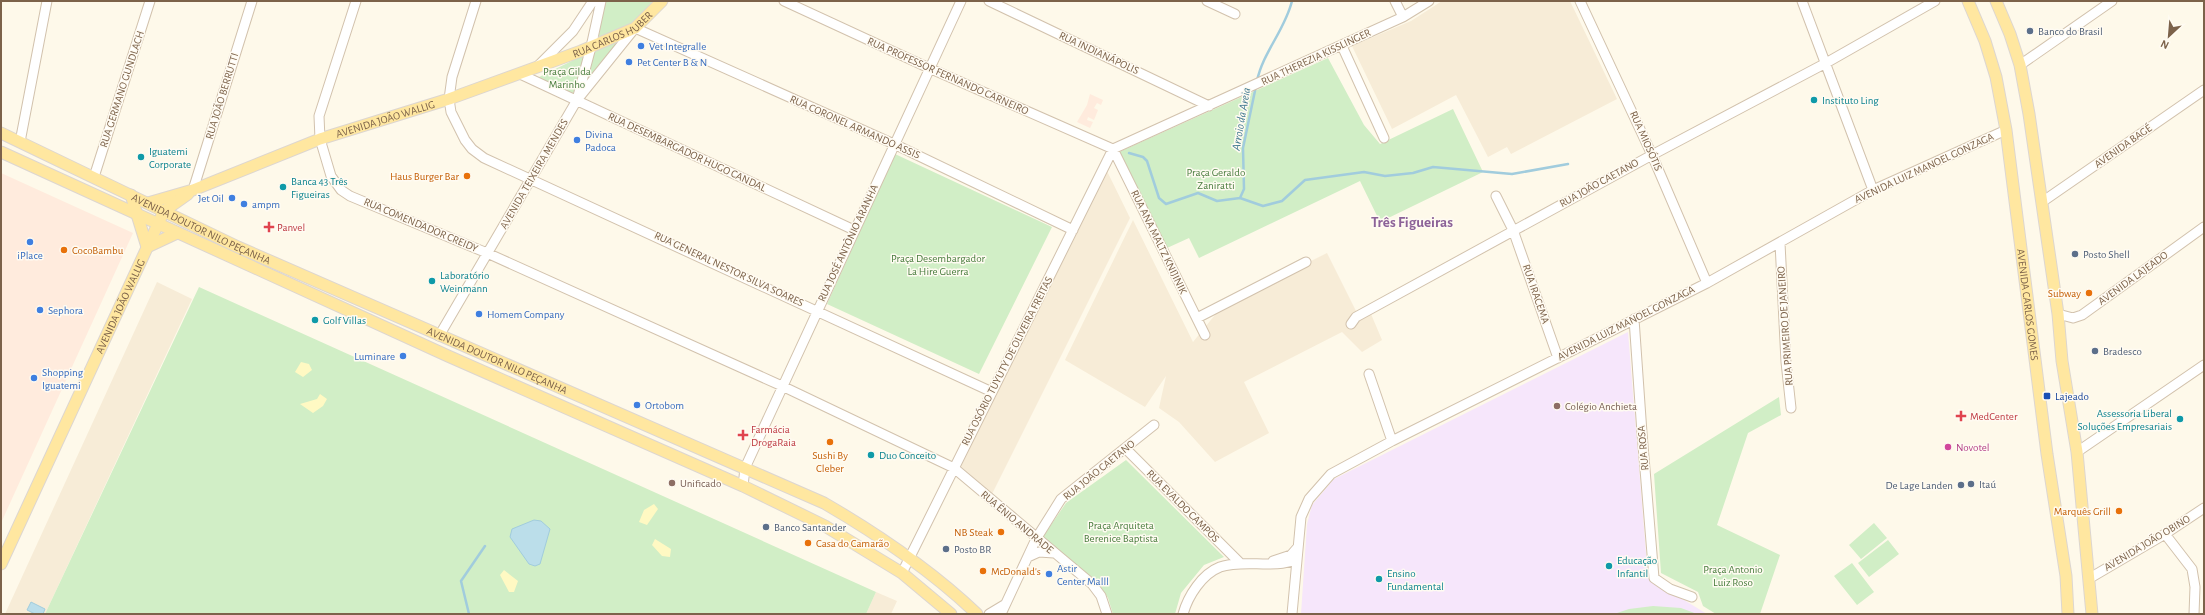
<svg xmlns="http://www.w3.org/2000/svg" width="2205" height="615" font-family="'Alegreya Sans',sans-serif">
<rect width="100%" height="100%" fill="#fef9ea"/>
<path fill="#f7ecd7" d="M1442,1H1570L1617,99L1511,154L1507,147L1488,157L1456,95L1392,129L1352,46L1411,21Z
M1106,169L1130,218L992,494L960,466Z
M1133,220L1193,342L1223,305L1327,253L1360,319L1371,314L1382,340L1362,352L1342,332L1244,382L1269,433L1215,462L1179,422L1159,408L1166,376L1145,407L1065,360Z
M157,282L192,299L45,614H5Z
M876,592L897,601L891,614H866Z"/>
<path fill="#ffebdd" d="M1090,94L1103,100L1101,105L1097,103L1094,108L1098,110L1094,120L1088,117L1087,120L1093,122L1090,128L1077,122L1087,105Z
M1,173L133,233L1,523Z"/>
<path fill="#f6e6fb" d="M1628,332L1648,578L1707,614H1301L1307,524L1312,505L1334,479Z"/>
<path fill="#d1eec6" d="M605,1H653L634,22L598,39Z
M627,34L582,90L594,49Z
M588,53L573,94L537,78Z
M1328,58L1364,125L1380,144L1453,109L1483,172L1380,222L1360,181L1199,258L1189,238L1167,248L1119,152Z
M895,154L1052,227L979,374L827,304Z
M199,287L876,592L866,614H45Z
M1779,397L1781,415L1748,433L1717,525L1780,555L1760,614H1716L1703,606L1698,592L1661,573L1654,474Z
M1126,460L1224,557L1204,565L1181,593L1175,614H1113L1108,598L1099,584L1042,538L1066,503Z
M1874,523L1887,538L1861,559L1849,545Z
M1888,540L1899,554L1869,577L1858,563Z
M1852,563L1874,592L1857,605L1834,576Z
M1653,606L1681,608L1697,614H1614L1629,609Z"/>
<path fill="#fff9c3" d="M301,362L309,364L312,370L303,377L295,372Z
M320,394L327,399L323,406L313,413L300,404L317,399Z
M654,504L658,509L647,525L639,522L644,510Z
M655,539L671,549L670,557L662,556L652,545Z
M504,570L518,581L514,592H509L500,575Z"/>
<path fill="#bbdeea" stroke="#a1ccdd" d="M534,520L541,521L550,529L540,564L535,566L529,564L510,537L512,529Z
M31,602L45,609L43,614H35L27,610Z"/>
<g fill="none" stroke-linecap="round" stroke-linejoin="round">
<path stroke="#a1ccdd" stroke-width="2.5" d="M1257,81C1263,52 1285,30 1292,1
M1129,153L1143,157L1147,161L1159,198L1166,204L1198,193L1217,201L1240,198L1244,189L1243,148L1256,86
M1240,198L1263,206L1282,201L1305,180L1364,172L1385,176L1413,173L1433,167L1512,174L1568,164
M469,614L461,581L485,546"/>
<g stroke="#d2c2ad" stroke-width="11">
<path id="minor" d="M356,1L319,116L320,139L331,176L341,190L350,196L487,253L782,386L954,468L1092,584L1101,596L1107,614
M476,1L452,77L449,99L451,112L465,140L472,149L484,158L992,392
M784,1L929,68L1113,149
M989,1L1209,106
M1207,1L1235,14
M1395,1L1403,17
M1580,1L1652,155L1707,283
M1802,1L1873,190
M1342,46L1384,138
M539,65L573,31L593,1
M2020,65L2112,1
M520,74L854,230
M577,100L635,28L894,144L1073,230
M20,142L47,1
M1113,149L1403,17L1429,1
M1113,149L1205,335
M94,177L150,1
M193,190L252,1
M1496,196L1513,230L1558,358
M2042,202L2204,90
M1780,243L1786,362L1791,408
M2058,314L2073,318L2082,315L2204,227
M1197,318L1306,262
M1634,319L1642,433L1654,578L1670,589L1692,597
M1351,324L1356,317L1652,155L1826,63L1935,1
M439,336L577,100L591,47L601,1
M1369,374L1392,441
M1125,448L1241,564
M2077,452L2204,365
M743,486L745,468L961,1
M2165,534L2192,569L2195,587L2194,614
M1028,557L1039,552L1054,553
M1273,561L1291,555L1298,547
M902,573L1113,149
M2090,578L2165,534L2204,508
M989,614L1004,605
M1001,614L1036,539L1061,499L1154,425
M1183,614C1188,596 1202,574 1220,567C1235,562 1252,564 1267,564C1278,564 1287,564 1297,559
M1292,614L1301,517L1309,499L1331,474L1392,441L1707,283L1873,190L2006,130"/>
</g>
<g stroke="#ddd6d0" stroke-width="13">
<g id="major">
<path id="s1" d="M1968,1L1985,41L1996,77L2006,130L2047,454L2066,576L2068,614"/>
<path d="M1996,1L2010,34L2020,65L2029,114L2058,314L2062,361L2077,452L2092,614"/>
<path id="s2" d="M1,133L238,247L824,503C879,535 931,570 977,614"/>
<path d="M1,152L448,356L743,486L825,526L902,573L951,614"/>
<path d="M131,195L147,247"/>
<path id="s3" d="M148,203L193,190L320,139L449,99L581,51L635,28L662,1"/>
<path d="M147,247L177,233"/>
<path id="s4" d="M1,564L164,211L188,194"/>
</g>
</g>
<use href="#minor" stroke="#fff" stroke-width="9"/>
<use href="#major" stroke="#ffe7a0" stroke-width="11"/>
</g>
<g fill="#5c6f8a" stroke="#fffbf2" stroke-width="1.5">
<circle cx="2030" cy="31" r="4"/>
<circle cx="2075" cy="254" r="4"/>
<circle cx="2095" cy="351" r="4"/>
<circle cx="1971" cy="484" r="4"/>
<circle cx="1961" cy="485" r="4"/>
<circle cx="766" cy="527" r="4"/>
<circle cx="946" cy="549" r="4"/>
</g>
<g fill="#3f7fe0" stroke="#fffbf2" stroke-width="1.5">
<circle cx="641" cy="46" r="4"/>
<circle cx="629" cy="62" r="4"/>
<circle cx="577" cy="140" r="4"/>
<circle cx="232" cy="198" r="4"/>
<circle cx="244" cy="204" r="4"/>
<circle cx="30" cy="242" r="4"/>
<circle cx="40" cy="310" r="4"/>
<circle cx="479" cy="314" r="4"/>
<circle cx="403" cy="356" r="4"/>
<circle cx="34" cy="378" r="4"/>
<circle cx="637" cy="405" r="4"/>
<circle cx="1049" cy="574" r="4"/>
</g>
<g fill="#0f9aa8" stroke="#fffbf2" stroke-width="1.5">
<circle cx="1814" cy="100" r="4"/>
<circle cx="141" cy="157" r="4"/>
<circle cx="283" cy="187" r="4"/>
<circle cx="432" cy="281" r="4"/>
<circle cx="315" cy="320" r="4"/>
<circle cx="2180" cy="419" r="4"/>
<circle cx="871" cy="455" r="4"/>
<circle cx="1609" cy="566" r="4"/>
<circle cx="1379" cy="579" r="4"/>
</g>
<g fill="#e8710a" stroke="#fffbf2" stroke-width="1.5">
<circle cx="467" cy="176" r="4"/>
<circle cx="64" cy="250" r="4"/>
<circle cx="2089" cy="293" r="4"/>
<circle cx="830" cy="442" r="4"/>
<circle cx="2119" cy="511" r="4"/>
<circle cx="1001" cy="532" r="4"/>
<circle cx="808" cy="543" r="4"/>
<circle cx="983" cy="571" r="4"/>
</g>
<g fill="#e0444e" stroke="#fffbf2" stroke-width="1.5">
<path d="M267 221h4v4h4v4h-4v4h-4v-4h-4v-4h4z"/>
<path d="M1959 410h4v4h4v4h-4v4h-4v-4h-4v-4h4z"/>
<path d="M741 429h4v4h4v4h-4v4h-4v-4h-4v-4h4z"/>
</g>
<rect fill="#1a4fb4" stroke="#fffbf2" stroke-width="1.5" x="2043" y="392" width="8" height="8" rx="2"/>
<g fill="#8d6e63" stroke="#fffbf2" stroke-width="1.5">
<circle cx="1557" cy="406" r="4"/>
<circle cx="672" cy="483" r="4"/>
</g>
<circle fill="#d1479c" stroke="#fffbf2" stroke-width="1.5" cx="1948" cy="447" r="4"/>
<g text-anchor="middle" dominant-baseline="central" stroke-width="3" stroke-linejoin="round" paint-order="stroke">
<g font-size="11" fill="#4e5e75" stroke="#fffbf2" text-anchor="start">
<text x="2038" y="31">Banco do Brasil</text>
<text x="2083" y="254">Posto Shell</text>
<text x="2103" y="351">Bradesco</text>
<text x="1979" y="484">Itaú</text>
<text x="1953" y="485" text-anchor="end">De Lage Landen</text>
<text x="774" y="527">Banco Santander</text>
<text x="954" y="549">Posto BR</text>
</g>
<g font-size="11" fill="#7c624a" stroke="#fffbf2">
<text stroke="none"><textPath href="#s3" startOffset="495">RUA CARLOS HUBER</textPath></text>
<text transform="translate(1099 53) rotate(25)">RUA INDIANÁPOLIS</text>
<text transform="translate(1316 57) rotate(-25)">RUA THEREZIA KISSLINGER</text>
<text transform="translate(948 76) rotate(24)">RUA PROFESSOR FERNANDO CARNEIRO</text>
<text transform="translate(122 89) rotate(-72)">RUA GERMANO GUNDLACH</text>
<text transform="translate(222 96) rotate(-73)">RUA JOÃO BERRUTTI</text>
<text stroke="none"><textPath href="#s3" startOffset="252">AVENIDA JOÃO WALLIG</textPath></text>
<text transform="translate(855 127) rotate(24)">RUA CORONEL ARMANDO ASSIS</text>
<text transform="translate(1646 141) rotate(66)">RUA MIOSÓTIS</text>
<text transform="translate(2123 146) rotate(-35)">AVENIDA BAGÉ</text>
<text transform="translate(687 152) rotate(25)">RUA DESEMBARGADOR HUGO CANDAL</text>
<text transform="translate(1924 168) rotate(-25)">AVENIDA LUIZ MANOEL GONZAGA</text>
<text transform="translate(534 174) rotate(-60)">AVENIDA TEIXEIRA MENDES</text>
<text transform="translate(1599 183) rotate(-29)">RUA JOÃO CAETANO</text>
<text transform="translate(421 225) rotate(23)">RUA COMENDADOR CREIDY</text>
<text stroke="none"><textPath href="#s2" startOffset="222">AVENIDA DOUTOR NILO PEÇANHA</textPath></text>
<text transform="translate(1159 242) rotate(64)">RUA ANA MALTZ KNIJINIK</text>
<text transform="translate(848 243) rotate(-65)">RUA JOSÉ ANTÔNIO ARANHA</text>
<text transform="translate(729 269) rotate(25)">RUA GENERAL NESTOR SILVA SOARES</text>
<text transform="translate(2133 278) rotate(-36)">AVENIDA LAJEADO</text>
<text transform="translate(1536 294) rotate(71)">RUA IRACEMA</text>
<text stroke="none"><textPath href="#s1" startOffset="311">AVENIDA CARLOS GOMES</textPath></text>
<text stroke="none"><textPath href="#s4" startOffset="284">AVENIDA JOÃO WALLIG</textPath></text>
<text transform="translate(1626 323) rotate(-27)">AVENIDA LUIZ MANOEL GONZAGA</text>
<text transform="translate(1785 326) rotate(-94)">RUA PRIMEIRO DE JANEIRO</text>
<text stroke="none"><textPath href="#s2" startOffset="546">AVENIDA DOUTOR NILO PEÇANHA</textPath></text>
<text transform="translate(1007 361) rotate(-63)">RUA OSÓRIO TUYUTY DE OLIVEIRA FREITAS</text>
<text transform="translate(1643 448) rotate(-95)">RUA ROSA</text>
<text transform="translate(1099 470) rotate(-39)">RUA JOÃO CAETANO</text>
<text transform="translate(1183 506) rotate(45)">RUA EVALDO CAMPOS</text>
<text transform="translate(1017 522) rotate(40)">RUA ÊNIO ANDRADE</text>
<text transform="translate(2147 543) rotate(-31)">AVENIDA JOÃO OBINO</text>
</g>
<g font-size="11" fill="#366cbe" stroke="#fffbf2" text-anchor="start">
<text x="649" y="46">Vet Integralle</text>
<text x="637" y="62">Pet Center B &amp; N</text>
<text x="585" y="134">Divina<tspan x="585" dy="13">Padoca</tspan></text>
<text x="224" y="198" text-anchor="end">Jet Oil</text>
<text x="252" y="204">ampm</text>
<text x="30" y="255" text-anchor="middle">iPlace</text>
<text x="48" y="310">Sephora</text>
<text x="487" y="314">Homem Company</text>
<text x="395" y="356" text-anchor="end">Luminare</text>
<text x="42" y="372">Shopping<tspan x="42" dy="13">Iguatemi</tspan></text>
<text x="645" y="405">Ortobom</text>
<text x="1057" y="568">Astir<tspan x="1057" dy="13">Center Malll</tspan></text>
</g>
<g font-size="11" fill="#487c3d" stroke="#fffbf2">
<text x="567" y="71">Praça Gilda<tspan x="567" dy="13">Marinho</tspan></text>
<text x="1216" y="172">Praça Geraldo<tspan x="1216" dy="13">Zaniratti</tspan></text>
<text x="938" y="258">Praça Desembargador<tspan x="938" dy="13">La Hire Guerra</tspan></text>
<text x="1121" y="525">Praça Arquiteta<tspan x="1121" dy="13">Berenice Baptista</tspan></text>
<text x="1733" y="569">Praça Antonio<tspan x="1733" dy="13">Luiz Roso</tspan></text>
</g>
<g font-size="11" fill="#0d838f" stroke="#fffbf2" text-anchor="start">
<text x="1822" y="100">Instituto Ling</text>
<text x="149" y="151">Iguatemi<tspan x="149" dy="13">Corporate</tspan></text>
<text x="291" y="181">Banca 43 Três<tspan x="291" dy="13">Figueiras</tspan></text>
<text x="440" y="275">Laboratório<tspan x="440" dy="13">Weinmann</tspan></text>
<text x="323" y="320">Golf Villas</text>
<text x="2172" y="413" text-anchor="end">Assessoria Liberal<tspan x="2172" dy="13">Soluções Empresariais</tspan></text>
<text x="879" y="455">Duo Conceito</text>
<text x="1617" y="560">Educação<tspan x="1617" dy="13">Infantil</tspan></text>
<text x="1387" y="573">Ensino<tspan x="1387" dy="13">Fundamental</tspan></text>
</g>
<g font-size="11" fill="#c56008" stroke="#fffbf2" text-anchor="end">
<text x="459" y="176">Haus Burger Bar</text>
<text x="72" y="250" text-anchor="start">CocoBambu</text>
<text x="2081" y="293">Subway</text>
<text x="830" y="455" text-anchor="middle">Sushi By<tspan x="830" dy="13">Cleber</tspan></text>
<text x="2111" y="511">Marquês Grill</text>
<text x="993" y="532">NB Steak</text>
<text x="816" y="543" text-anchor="start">Casa do Camarão</text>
<text x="991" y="571" text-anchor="start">McDonald's</text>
</g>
<g font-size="11" fill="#be3a42" stroke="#fffbf2" text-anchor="start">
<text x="277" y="227">Panvel</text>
<text x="1970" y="416">MedCenter</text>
<text x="751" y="429">Farmácia<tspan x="751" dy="13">DrogaRaia</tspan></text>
</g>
<g font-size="11" fill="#164399" stroke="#fffbf2" text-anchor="start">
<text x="2055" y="396">Lajeado</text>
</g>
<g font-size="11" fill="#785e54" stroke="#fffbf2" text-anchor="start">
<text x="1565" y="406">Colégio Anchieta</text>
<text x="680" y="483">Unificado</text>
</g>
<g font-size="11" fill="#b23c85" stroke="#fffbf2" text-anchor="start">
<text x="1956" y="447">Novotel</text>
</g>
<g font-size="12" font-style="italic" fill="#417a90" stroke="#fffbf2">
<text transform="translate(1241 119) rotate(-80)">Arroio da Areia</text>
</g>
<g font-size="15" font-weight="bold" fill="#8c6298" stroke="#fffbf2">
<text x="1412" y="222">Três Figueiras</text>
</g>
</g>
<rect width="2205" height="615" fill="none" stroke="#7c624a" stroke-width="4"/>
<g transform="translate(2169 36) rotate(206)" stroke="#fffbf2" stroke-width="3" paint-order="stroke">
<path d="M0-3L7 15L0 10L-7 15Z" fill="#7c624a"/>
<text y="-6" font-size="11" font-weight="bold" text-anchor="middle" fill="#7c624a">N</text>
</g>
</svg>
